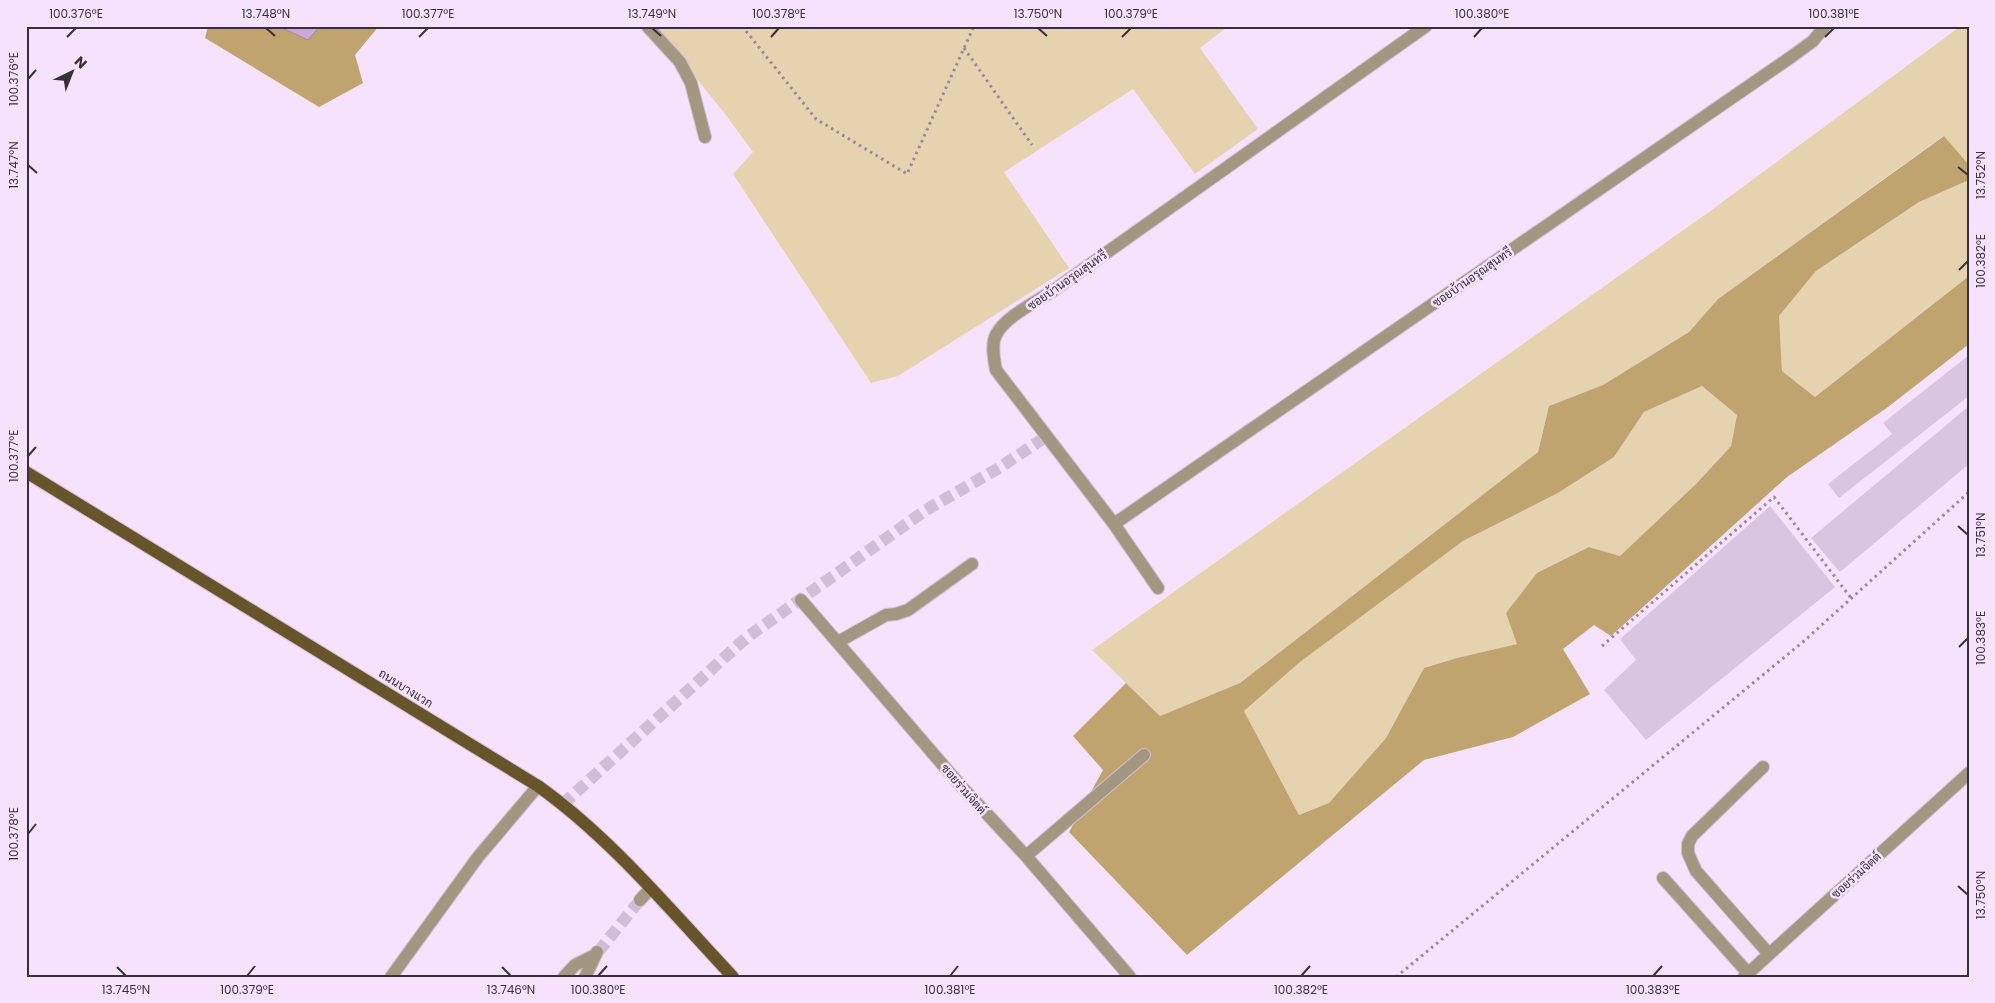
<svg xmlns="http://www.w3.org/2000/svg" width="1995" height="1003" font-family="Poppins,Sarabun,sans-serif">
<rect width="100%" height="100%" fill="#f6e2fd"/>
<path fill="#e5d3b0" d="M655,26H1228L1200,48L1258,129L1195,174L1133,89L1004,172L1069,268L898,376L871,383L733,174L753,152L725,114Z
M1961,26H1969V165L1943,136L1718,299L1689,332L1603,385L1549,406L1538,452L1240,683L1160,716L1092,650L1713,209Z
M1969,180V276L1815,397L1782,371L1779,316L1816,271L1919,202Z
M1702,386L1737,415L1731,446L1697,483L1620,556L1589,547L1517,644L1457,658L1424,668L1386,738L1329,803L1299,815L1244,711L1300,662L1463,541L1558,493L1614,457L1644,412Z"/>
<path fill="#bfa470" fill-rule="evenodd" d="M208,26H278L308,40L320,26H379L355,55L363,83L319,107L205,38Z
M1944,136L1969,165V180L1919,202L1816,271L1779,316L1782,371L1815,397L1969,276V344L1888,407L1787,477L1611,636L1594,625L1563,649L1590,694L1513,737L1424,760L1187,955L1069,832L1103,770L1073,736L1126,683L1160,716L1240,683L1538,452L1549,406L1603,385L1689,332L1718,299ZM1702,386L1737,415L1731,446L1697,483L1620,556L1589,547L1537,573L1506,613L1517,644L1457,658L1424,668L1386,738L1329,803L1299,815L1244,711L1300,662L1463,541L1558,493L1614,457L1644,412Z"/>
<path fill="#cca8d8" stroke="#9f84a9" d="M278,26H320L308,40Z"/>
<path fill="#d9c5e0" d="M1969,355V396L1839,498L1828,484L1892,434L1883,423Z
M1969,406V464L1840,572L1811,538Z
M1770,506L1835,587L1646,740L1604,690L1636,660L1620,639Z"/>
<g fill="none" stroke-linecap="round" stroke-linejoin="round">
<path stroke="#d0bed6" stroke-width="12" stroke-dasharray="12 6" stroke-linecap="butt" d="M563,804L746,638L926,510L999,468L1047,436
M598,952L640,900"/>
<g stroke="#d0bed6" stroke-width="14">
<path id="minor" d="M648,27L680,62L691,83L705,137
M1114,524L1791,57L1813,41L1825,26
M1158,588L1114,524L996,370C994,360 991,344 996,335C1004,317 1038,301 1054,290L1426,26
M801,600L961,786L1026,856L1130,977
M838,642L886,615L896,614L908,610L972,564
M1763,767L1692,836L1688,844V853L1696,871L1769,954
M1026,856L1144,755
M1663,878L1748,973
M640,900L650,889
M391,977L478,857L538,786
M564,977L575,965L595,955
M585,977L597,952
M1744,977L1969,773"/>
</g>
<g stroke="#d0bed6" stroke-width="14">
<path id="major" d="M26,472L538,786C611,838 671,911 733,977"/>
</g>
<path stroke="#978a9c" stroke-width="3" stroke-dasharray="2.5 4" stroke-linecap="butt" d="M742,26L816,119L907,174L974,26
M964,48L1032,145
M1602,646L1774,497L1851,598
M1396,977L1804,641L1969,492"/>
<use href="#minor" stroke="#a39781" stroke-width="12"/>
<use href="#major" stroke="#68542a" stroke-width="12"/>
</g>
<path fill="none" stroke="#37303a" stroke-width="2" d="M266,28L275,36M652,28L661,36M1038,28L1047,36M67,37L76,28M419,37L428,28M771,37L779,28M1122,37L1131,28M1474,37L1482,28M1825,37L1834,28M28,79L36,70M28,165L37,173M1958,167L1968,175M1959,270L1968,261M28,456L36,447M1958,526L1968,535M1959,647L1968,638M28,834L36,824M1958,886L1968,895M117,967L126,976M502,967L511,976M247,976L255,966M598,976L607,966M950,976L958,966M1301,976L1310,966M1653,976L1662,966"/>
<g text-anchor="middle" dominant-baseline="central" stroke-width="5" stroke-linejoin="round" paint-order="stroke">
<g font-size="12" fill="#37303a" stroke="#f6e2fd">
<text transform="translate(1472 277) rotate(-35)">ซอยบ้านอรุณสุนทรี</text>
<text transform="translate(1067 280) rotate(-35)">ซอยบ้านอรุณสุนทรี</text>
<text transform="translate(406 688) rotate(32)">ถนนบางแวก</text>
<text transform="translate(964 789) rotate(49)">ซอยร่วมจิตต์</text>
<text transform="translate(1856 875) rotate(-42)">ซอยร่วมจิตต์</text>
</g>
</g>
<rect width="1995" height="1003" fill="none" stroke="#f6e2fd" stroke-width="55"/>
<g transform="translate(72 72) rotate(43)" stroke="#f6e2fd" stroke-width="4" paint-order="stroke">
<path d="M0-4L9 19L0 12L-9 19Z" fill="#37303a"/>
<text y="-8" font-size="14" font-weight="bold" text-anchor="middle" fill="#37303a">N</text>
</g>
<rect x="28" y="28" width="1940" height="948" fill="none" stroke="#37303a" stroke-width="2"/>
<g font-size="12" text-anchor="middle" fill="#37303a">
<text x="76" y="18">100.376°E</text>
<text x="266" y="18">13.748°N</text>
<text x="428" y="18">100.377°E</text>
<text x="652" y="18">13.749°N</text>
<text x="779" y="18">100.378°E</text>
<text x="1038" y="18">13.750°N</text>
<text x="1131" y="18">100.379°E</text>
<text x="1482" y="18">100.380°E</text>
<text x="1834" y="18">100.381°E</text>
<text transform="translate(14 79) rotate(-90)" y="4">100.376°E</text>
<text transform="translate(14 165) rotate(-90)" y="4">13.747°N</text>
<text transform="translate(1981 175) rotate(-90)" y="4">13.752°N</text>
<text transform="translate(1981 261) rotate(-90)" y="4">100.382°E</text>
<text transform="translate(14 456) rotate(-90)" y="4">100.377°E</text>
<text transform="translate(1981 535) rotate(-90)" y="4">13.751°N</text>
<text transform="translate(1981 638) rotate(-90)" y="4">100.383°E</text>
<text transform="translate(14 834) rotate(-90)" y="4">100.378°E</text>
<text transform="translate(1981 895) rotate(-90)" y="4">13.750°N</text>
<text x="126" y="994">13.745°N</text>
<text x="247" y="994">100.379°E</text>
<text x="511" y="994">13.746°N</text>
<text x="598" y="994">100.380°E</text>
<text x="950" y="994">100.381°E</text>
<text x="1301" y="994">100.382°E</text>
<text x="1653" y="994">100.383°E</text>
</g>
</svg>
